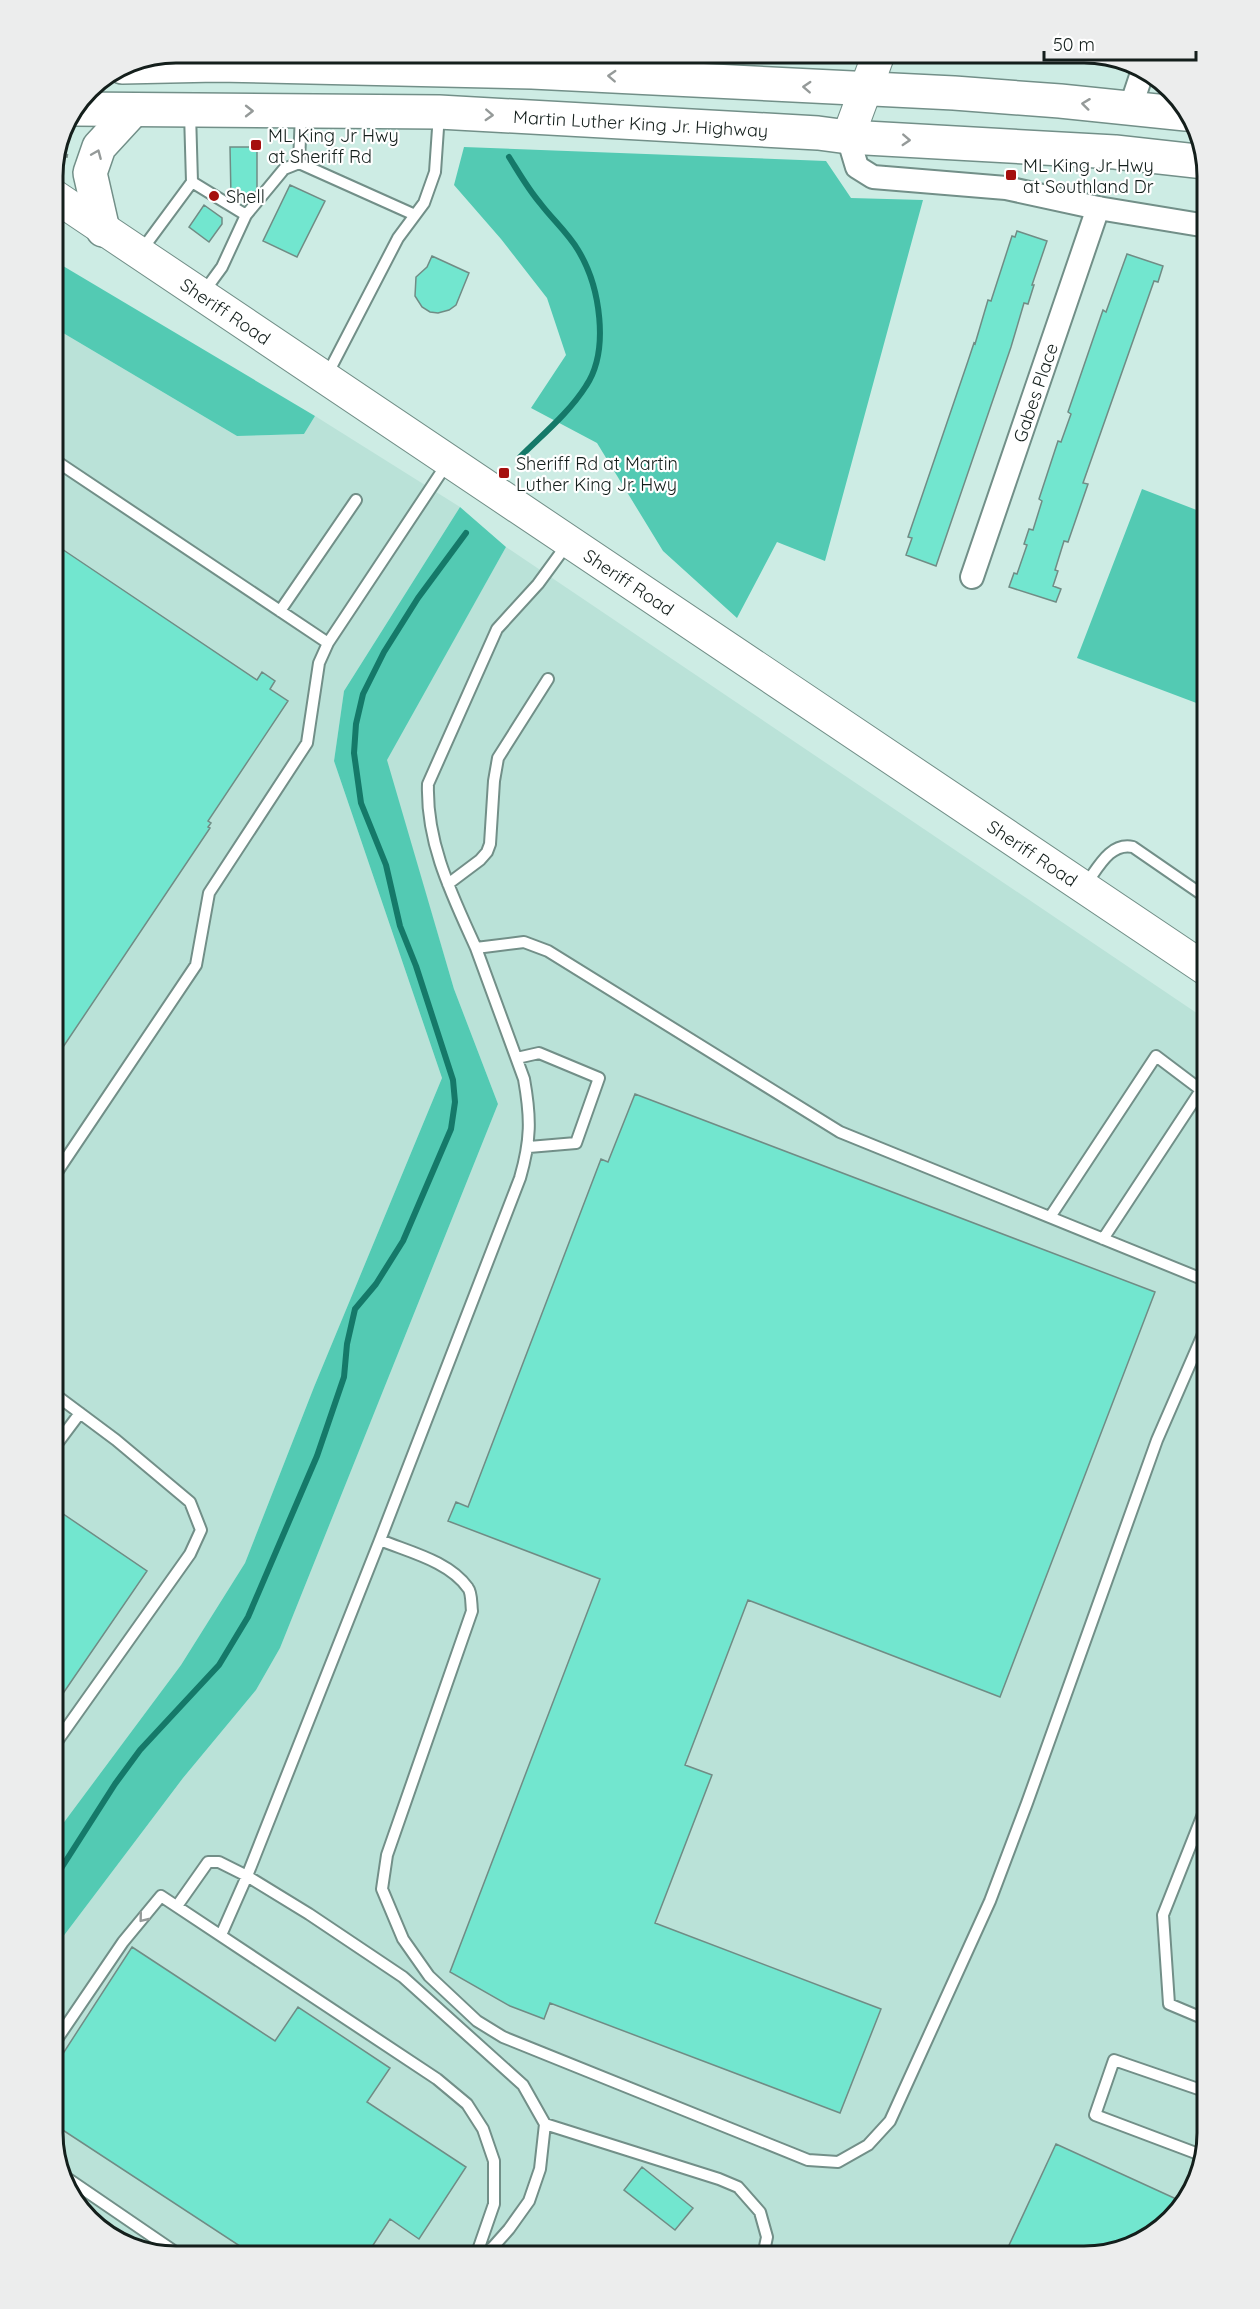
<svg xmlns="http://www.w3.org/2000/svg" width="1260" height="2309" font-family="Quicksand,sans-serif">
<rect width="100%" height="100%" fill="#cdece4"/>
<path fill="#bae2d8" d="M53,327L237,436L304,434L315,416L460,507L344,691L334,761L442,1078L314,1387L245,1563L181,1665L53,1837Z
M506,547L1207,1020V2133L1186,2202L1131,2247L1084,2256H169L107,2235L62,2180L53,2133V1979L56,1946L183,1778L256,1690L280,1648L498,1104L454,989L386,760Z"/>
<path fill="#53cab3" d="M464,147L826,161L851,198L923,200L825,561L777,542L737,618L663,551L597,443L531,408L566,355L547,298L501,239L454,185Z
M53,260L315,416L304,434L237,436L53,327Z
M1142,489L1207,514V707L1077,658Z
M460,507L506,547L387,760L454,989L498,1104L280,1648L256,1690L183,1778L56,1946L53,1979V1837L181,1665L245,1563L314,1387L442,1078L334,761L344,691Z"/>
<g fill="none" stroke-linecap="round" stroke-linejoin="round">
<path stroke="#157969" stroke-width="6" d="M509,157C519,173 528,189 540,203C552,219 568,233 578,250C600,286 610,350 586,386C569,413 542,435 520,457
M53,1881L115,1784L140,1750L219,1665L248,1617L317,1456L344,1377L347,1344L355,1309L376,1284L403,1241L451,1129L455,1102L453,1080L416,966L400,926L386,865L361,803L354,753L356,724L363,694L384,652L418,598L466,533"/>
</g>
<path fill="#72e6cf" stroke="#708c85" stroke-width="1.5" d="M230,147H257V190L251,197H231Z
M290,185L325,201L297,257L263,241Z
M204,205L222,218V224L209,242L189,227Z
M1017,231L1047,241L1032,285H1034L1028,304L1024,303L1011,347L936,566L906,555L912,538L908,537L968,361L974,343L975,344L988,300L991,301L1012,236L1015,237Z
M1127,254L1163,266L1158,282L1154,281L1083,483L1088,484L1068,542L1064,541L1055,570L1058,571L1053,586L1061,589L1056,602L1009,587L1014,573L1017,574L1027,545L1024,544L1029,529L1033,530L1042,501L1039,499L1058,441L1061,442L1071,414L1068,412L1103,310L1106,312Z
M432,256L469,273L456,305L449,310L438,313L430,312L422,307L415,296L416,277L427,267Z
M53,543L257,680L262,672L275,681L270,689L288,701L208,821L211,823L208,827L210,828L53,1062Z
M635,1094L1155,1292L1000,1697L748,1600L685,1765L712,1775L655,1923L881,2009L840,2113L550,2003L544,2019L510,2006L450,1972L600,1579L448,1521L456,1502L468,1507L601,1159L608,1162Z
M53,1507L147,1571L53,1708Z
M132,1947L275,2041L298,2007L390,2068L367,2102L466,2167L419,2239L390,2219L366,2256H255L52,2123L53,2069Z
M1056,2144L1185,2203L1131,2247L1084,2256H1004Z
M642,2167L693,2208L675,2230L624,2190Z"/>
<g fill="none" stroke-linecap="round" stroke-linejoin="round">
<g stroke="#728f88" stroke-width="14">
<path id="lane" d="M299,163L415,215
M192,182L246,215
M141,251L192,182L190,113
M203,293L222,267L246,215L284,169L299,163L301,113
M326,377L398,238L424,203L435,172L439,114
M53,459L328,643
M568,543L538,584L497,629L428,784C426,843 452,895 476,948L524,942L548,951L840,1132L1207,1281
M280,611L356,500
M448,884L480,860L487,852L490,844L494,781L498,758L548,679
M1086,884C1098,868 1110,842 1133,847L1207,898
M517,1058L539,1053L599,1078L576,1143L529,1147
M53,1178L196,965L209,893L307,743L319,663L328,643L448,462
M1050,1217L1156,1056L1201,1090L1103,1239
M53,1449L80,1413
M380,1540C409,1552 449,1561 468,1588C472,1593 471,1604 472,1611L387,1855L382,1889L403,1939L429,1976L477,2021L503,2037L808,2160L838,2162L868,2145L890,2121L990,1901L1027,1803L1157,1440L1207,1325
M53,1747L190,1554L201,1530L190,1502L116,1440L53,1393
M177,1906L208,1862H219L247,1876L309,1914L403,1977L523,2085L545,2124L540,2169L529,2201L509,2229L493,2247L480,2256
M221,1935L247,1876L380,1540L520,1178C531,1140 531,1118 524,1079L476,948
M1207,2020L1169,2004L1163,1915L1207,1804
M53,2045L123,1942L161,1896L437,2079L467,2104L483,2129L494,2161V2204L476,2256
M545,2124L719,2179L738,2187L760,2212L767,2237L763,2256
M1201,2155L1095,2115L1114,2060L1207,2092
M61,2174L181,2256"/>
</g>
<g stroke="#728f88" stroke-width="26">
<g id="street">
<path d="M1130,109L1143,70"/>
<path d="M848,137L857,167L873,177L1006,188L1098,208L1207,226"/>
<path id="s1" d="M972,577L1098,208"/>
</g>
</g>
<g stroke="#728f88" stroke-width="34">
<g id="secondary">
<path d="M848,137L879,53"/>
<path id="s2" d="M53,195L1207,970"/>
</g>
</g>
<g stroke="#728f88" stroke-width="36">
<g id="primary">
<path d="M122,67L217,65L532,72L954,93L1060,101L1186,114"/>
<path id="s3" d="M75,109L439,112L818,133L848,137L1115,152L1205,162"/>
<path d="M103,230L90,173L99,147L133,110"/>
</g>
</g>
<path stroke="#778c86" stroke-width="4" stroke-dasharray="6 3" stroke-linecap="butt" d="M56,154L68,156"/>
<use href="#lane" stroke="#fff" stroke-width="10"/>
<use href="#street" stroke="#fff" stroke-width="22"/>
<use href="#secondary" stroke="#fff" stroke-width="32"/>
<use href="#primary" stroke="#fff" stroke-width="33"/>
</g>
<defs><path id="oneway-chevron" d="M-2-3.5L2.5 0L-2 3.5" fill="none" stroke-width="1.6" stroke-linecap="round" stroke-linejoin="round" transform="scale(1.5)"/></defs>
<g stroke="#959a99">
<use href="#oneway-chevron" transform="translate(612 76) rotate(-177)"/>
<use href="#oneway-chevron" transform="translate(807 87) rotate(-177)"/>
<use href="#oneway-chevron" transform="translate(1086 104) rotate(-173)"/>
<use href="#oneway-chevron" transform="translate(249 111)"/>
<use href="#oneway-chevron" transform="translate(489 115) rotate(3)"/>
<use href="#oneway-chevron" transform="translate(906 140) rotate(3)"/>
<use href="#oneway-chevron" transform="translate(97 154) rotate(-67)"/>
<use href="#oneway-chevron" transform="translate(143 1918) rotate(129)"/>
</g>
<g fill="#a50f0e" stroke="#fff" stroke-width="2">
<rect x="250" y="139" width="12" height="12" rx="3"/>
<rect x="1005" y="169" width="12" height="12" rx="3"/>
<circle cx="214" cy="196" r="6"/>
<rect x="498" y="467" width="12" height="12" rx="3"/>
</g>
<g text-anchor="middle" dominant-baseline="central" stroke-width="4.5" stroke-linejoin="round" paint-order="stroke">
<g font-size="18" fill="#141f1c" stroke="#fff">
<text stroke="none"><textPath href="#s3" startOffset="566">Martin Luther King Jr. Highway</textPath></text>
<text stroke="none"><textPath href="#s2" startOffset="208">Sheriff Road</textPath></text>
<text stroke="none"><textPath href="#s1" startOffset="195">Gabes Place</textPath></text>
<text stroke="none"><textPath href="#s2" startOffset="694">Sheriff Road</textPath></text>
<text stroke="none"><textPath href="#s2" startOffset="1180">Sheriff Road</textPath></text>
</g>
<g font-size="18" fill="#141f1c" stroke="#fff" text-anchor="start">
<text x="268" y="135">ML King Jr Hwy<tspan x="268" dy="21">at Sheriff Rd</tspan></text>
<text x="1023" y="165">ML King Jr Hwy<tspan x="1023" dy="21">at Southland Dr</tspan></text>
<text x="226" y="196">Shell</text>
<text x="516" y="463">Sheriff Rd at Martin<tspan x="516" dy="21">Luther King Jr. Hwy</tspan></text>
</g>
</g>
<path d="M0 0H1260V2309H0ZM176 63H1084A113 113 0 0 1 1197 176V2133A113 113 0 0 1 1084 2246H176A113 113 0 0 1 63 2133V176A113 113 0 0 1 176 63Z" fill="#eceded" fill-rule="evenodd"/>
<path fill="none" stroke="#141f1c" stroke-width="3" d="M176 63H1084A113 113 0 0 1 1197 176V2133A113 113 0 0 1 1084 2246H176A113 113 0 0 1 63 2133V176A113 113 0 0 1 176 63Z"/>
<path d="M1044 51v9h152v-9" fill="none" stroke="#141f1c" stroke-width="3"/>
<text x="1053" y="51" font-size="18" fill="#141f1c" stroke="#ffffff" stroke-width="4.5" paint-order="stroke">50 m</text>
</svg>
